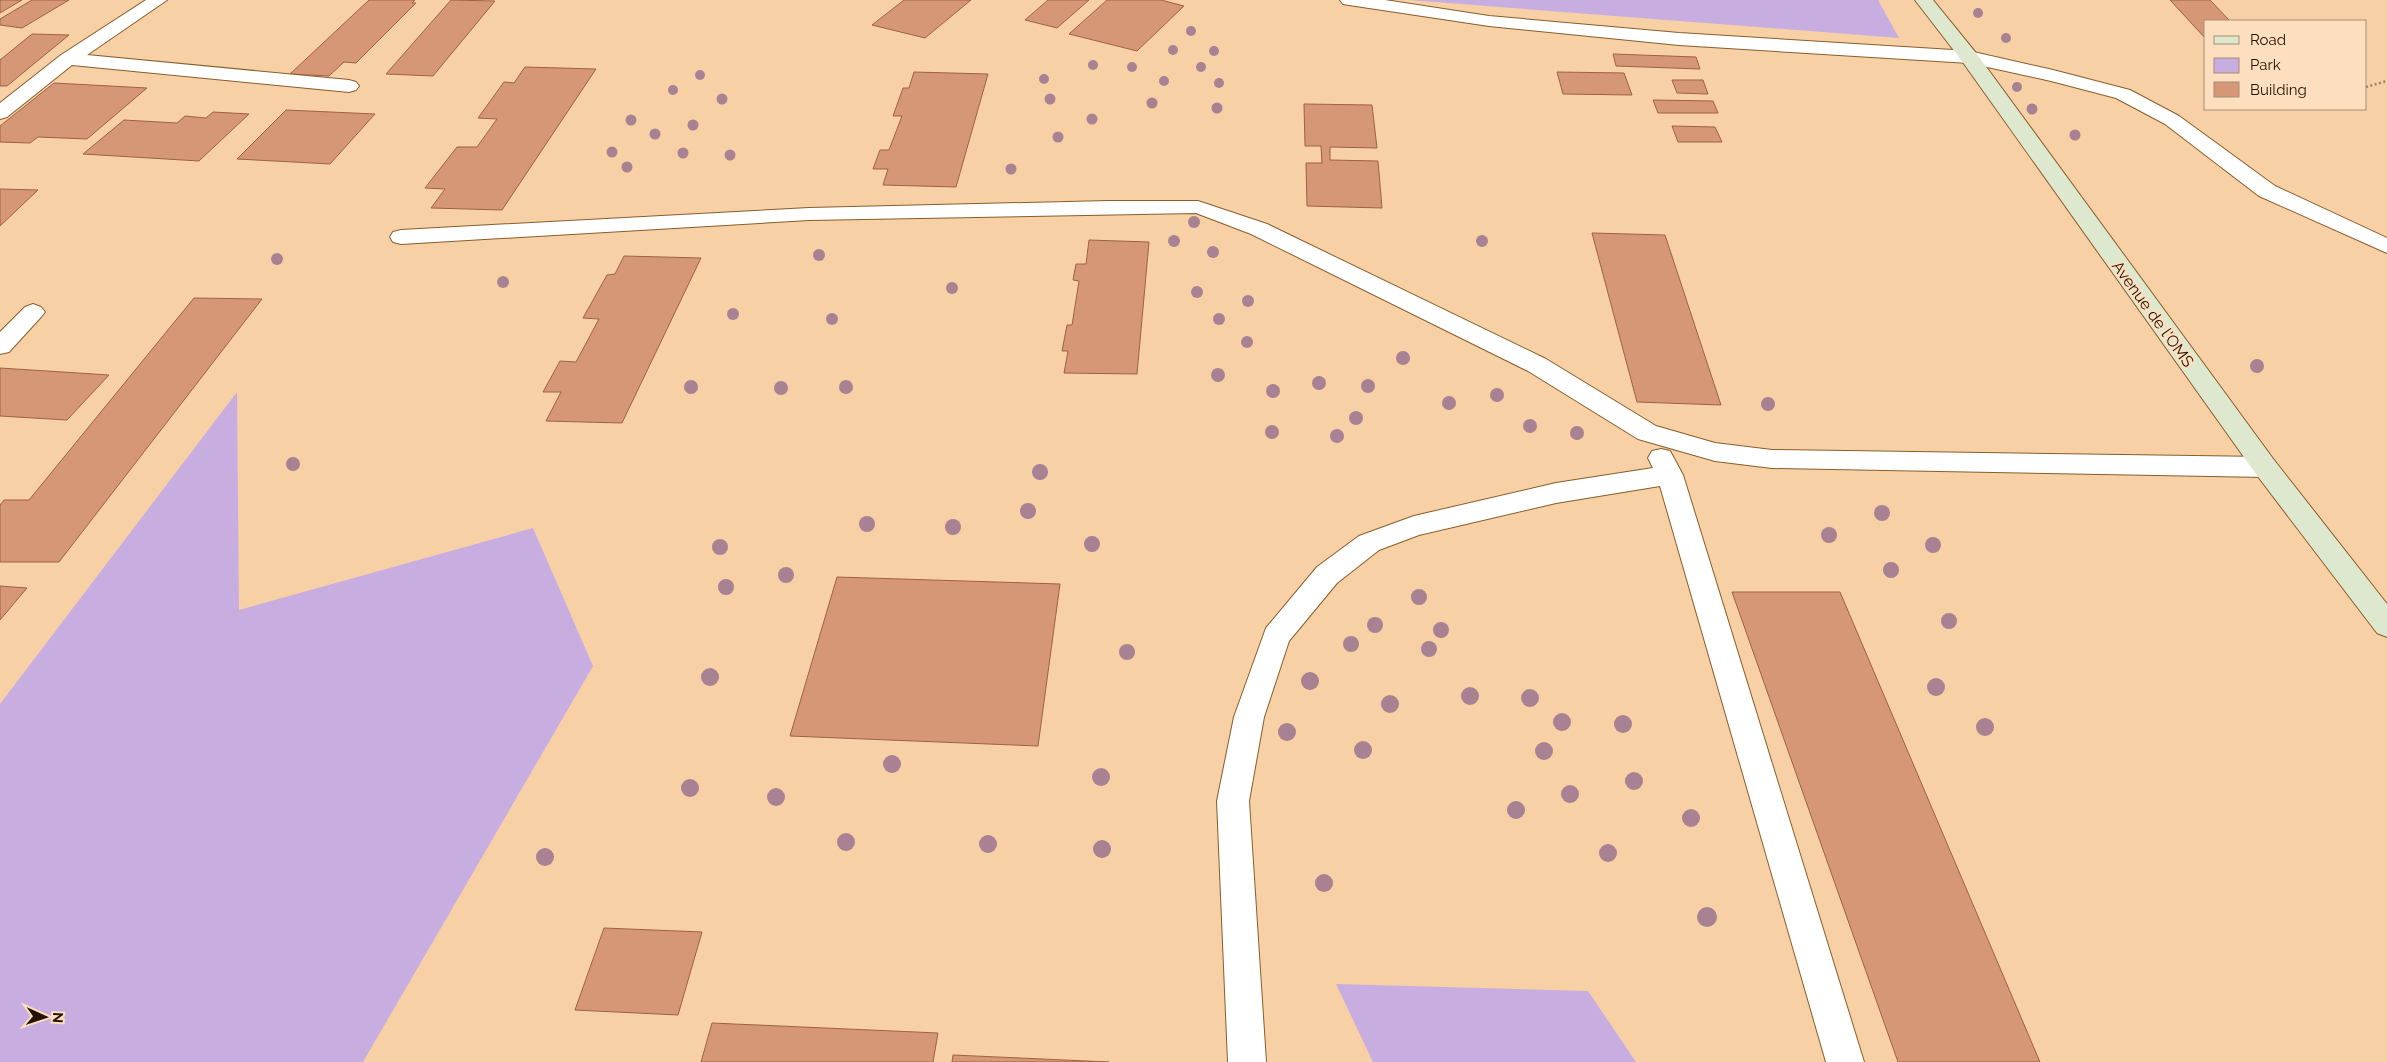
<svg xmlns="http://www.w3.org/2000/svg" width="2387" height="1062" font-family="Raleway,sans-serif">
<rect width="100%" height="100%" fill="#f8d0a6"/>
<path fill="#c8ade1" d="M1409,0H1878L1899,38Z
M237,392L239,610L533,528L593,666L363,1062H0V704Z
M1336,984L1588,991L1636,1062H1373Z"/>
<path fill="#d69777" stroke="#9d6243" d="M2,0H22L0,13V1Z
M32,0H69L22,28L0,25V19Z
M369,0H415L412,3H416L356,63L344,62L329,76L290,74Z
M451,0L495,1L433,76L386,74Z
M904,0H971L925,38L872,25Z
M1048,0H1089L1057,28L1025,20Z
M1107,0H1161L1184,6L1137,51L1069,34Z
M2170,0H2210L2230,21H2206V39Z
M32,34L69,35L7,86H0V60Z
M1613,54L1696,57L1700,69L1616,66Z
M525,67L596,69L502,210L431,208L445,189L425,188L457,147H477L497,119L478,118L504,82L514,83Z
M914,72L988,74L956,187L883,185L888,169H873L880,150H889L902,116H893L903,88H909Z
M1557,72L1624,73L1632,95L1563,94Z
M1672,80H1703L1708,94L1677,93Z
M54,83L147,88L87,139L38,137L30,143L0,142V126Z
M1653,100L1713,101L1718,113H1658Z
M1304,104L1372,105L1377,148L1330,147V160L1378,161L1382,208L1307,206L1306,163H1322L1321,146H1305Z
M286,110L375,114L330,164L237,159Z
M213,112L249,114L199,161L83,154L124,120L177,123L185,116L206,118Z
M1672,126L1715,127L1722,142H1678Z
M0,189L38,190L0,226Z
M1592,233L1665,235L1721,405L1637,402Z
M1089,240L1149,242L1137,374L1064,373L1068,351H1062L1067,325H1072L1079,281L1073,280L1076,264H1086Z
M624,256L701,258L622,423L546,421L561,392H543L560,361L576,362L599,319L583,318L607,275L615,274Z
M194,298L262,299L59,562H0V505L4,500H29Z
M0,368L109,375L67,420L0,416Z
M837,577L1060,584L1038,746L790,736Z
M0,586L27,588L0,620Z
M1732,592H1840L2040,1062H1898Z
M604,928L702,932L678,1015L575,1010Z
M712,1023L938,1033L933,1062H701Z
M953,1055L1109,1062H952Z"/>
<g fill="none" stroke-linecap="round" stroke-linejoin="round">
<g stroke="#895d29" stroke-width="2">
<path id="lane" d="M1108,201H1198L1267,224L1546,359L1656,426L1715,443L1772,450L2265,457L2274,460L2278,467L2274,474L2265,477L1772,468L1715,461L1638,439L1528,371L1251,234L1196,213L809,220L401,244L393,242L390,237L393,232L401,230L809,208Z
M1661,449L1670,451L1683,475L1864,1062H1826L1660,486L1556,503L1419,535L1379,550L1337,583L1289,641L1264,717L1249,801L1266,1062H1228L1217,801L1234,717L1266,628L1317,567L1359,536L1414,516L1556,483L1653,468L1648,458L1652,451Z"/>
</g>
<g stroke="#895d29" stroke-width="2">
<path id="street" d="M146,0H167L87,55L349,80L356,82L359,86L356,90L349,92L72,65L7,117L0,119V103L61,55Z
M1340,0H1385L1489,16L1679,33L1969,51L2053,70L2130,90L2179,116L2275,186L2387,238V253L2259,196L2165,124L2116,98L2051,81L1969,63L1679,45L1489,26L1349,5L1343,4Z
M33,304L41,307L45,312L41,317L9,352L0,354V332L25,307Z"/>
</g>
<g stroke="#895d29" stroke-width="2">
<path id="secondary" d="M1915,0H1933L1976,53L2274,460L2387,604V637L2377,633L2256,474L1962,61Z"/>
</g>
<path stroke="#a18362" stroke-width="2.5" stroke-dasharray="2 2.5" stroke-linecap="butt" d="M2366,87L2387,81"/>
<use href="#lane" fill="#fff" fill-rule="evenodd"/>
<use href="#street" fill="#fff" fill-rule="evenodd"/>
<use href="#secondary" fill="#dde8cf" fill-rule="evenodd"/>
</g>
<g fill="#a88193">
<circle cx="1978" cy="13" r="5"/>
<circle cx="1191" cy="31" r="5"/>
<circle cx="2006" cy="38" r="5"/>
<circle cx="1173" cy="50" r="5"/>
<circle cx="1214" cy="51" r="5"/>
<circle cx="1093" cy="65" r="5"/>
<circle cx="1132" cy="67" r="5"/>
<circle cx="1201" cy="67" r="5"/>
<circle cx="700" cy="75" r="5"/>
<circle cx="1044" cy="79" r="5"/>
<circle cx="1164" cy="81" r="5"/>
<circle cx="1219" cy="83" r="5"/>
<circle cx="2017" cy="87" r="5"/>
<circle cx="673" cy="90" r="5"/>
<circle cx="722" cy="99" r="5.5"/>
<circle cx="1050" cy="99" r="5.5"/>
<circle cx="1152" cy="103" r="5.5"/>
<circle cx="1217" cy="108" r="5.5"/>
<circle cx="2032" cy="109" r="5.5"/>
<circle cx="1092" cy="119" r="5.5"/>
<circle cx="631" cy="120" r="5.5"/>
<circle cx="693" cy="125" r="5.5"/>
<circle cx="655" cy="134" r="5.5"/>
<circle cx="2075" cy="135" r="5.5"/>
<circle cx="1058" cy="137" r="5.5"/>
<circle cx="612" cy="152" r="5.5"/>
<circle cx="683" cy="153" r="5.5"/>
<circle cx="730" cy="155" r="5.5"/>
<circle cx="627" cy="167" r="5.5"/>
<circle cx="1011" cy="169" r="5.5"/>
<circle cx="1194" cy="222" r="6"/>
<circle cx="1174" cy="241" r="6"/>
<circle cx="1482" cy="241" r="6"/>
<circle cx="1213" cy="252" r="6"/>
<circle cx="819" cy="255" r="6"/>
<circle cx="277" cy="259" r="6"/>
<circle cx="503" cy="282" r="6"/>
<circle cx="952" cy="288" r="6"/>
<circle cx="1197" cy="292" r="6"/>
<circle cx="1248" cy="301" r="6"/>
<circle cx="733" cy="314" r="6"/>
<circle cx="832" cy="319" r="6"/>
<circle cx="1219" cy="319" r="6"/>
<circle cx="1247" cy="342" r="6"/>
<circle cx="1403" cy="358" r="7"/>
<circle cx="2257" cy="366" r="7"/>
<circle cx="1218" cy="375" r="7"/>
<circle cx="1319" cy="383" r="7"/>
<circle cx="1368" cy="386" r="7"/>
<circle cx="691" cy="387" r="7"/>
<circle cx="846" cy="387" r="7"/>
<circle cx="781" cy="388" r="7"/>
<circle cx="1273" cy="391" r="7"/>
<circle cx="1497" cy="395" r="7"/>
<circle cx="1449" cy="403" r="7"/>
<circle cx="1768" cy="404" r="7"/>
<circle cx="1356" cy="418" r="7"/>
<circle cx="1530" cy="426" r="7"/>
<circle cx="1272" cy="432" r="7"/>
<circle cx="1577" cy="433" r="7"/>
<circle cx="1337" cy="436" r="7"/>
<circle cx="293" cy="464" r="7"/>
<circle cx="1040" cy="472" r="8"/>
<circle cx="1028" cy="511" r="8"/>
<circle cx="1882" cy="513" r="8"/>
<circle cx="867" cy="524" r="8"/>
<circle cx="953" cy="527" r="8"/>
<circle cx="1829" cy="535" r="8"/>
<circle cx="1092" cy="544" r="8"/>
<circle cx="1933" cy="545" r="8"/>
<circle cx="720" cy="547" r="8"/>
<circle cx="1891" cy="570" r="8"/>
<circle cx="786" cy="575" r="8"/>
<circle cx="726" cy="587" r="8"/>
<circle cx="1419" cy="597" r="8"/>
<circle cx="1949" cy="621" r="8"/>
<circle cx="1375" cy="625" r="8"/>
<circle cx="1441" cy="630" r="8"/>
<circle cx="1351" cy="644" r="8"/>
<circle cx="1429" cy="649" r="8"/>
<circle cx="1127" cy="652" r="8"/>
<circle cx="710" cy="677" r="9"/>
<circle cx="1310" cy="681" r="9"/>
<circle cx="1936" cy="687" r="9"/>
<circle cx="1470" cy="696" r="9"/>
<circle cx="1530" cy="698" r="9"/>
<circle cx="1390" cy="704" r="9"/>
<circle cx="1562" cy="722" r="9"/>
<circle cx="1623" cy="724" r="9"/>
<circle cx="1985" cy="727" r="9"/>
<circle cx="1287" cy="732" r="9"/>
<circle cx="1363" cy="750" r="9"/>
<circle cx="1544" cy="751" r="9"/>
<circle cx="892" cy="764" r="9"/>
<circle cx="1101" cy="777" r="9"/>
<circle cx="1634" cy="781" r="9"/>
<circle cx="690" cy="788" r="9"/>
<circle cx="1570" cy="794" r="9"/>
<circle cx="776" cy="797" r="9"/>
<circle cx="1516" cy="810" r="9"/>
<circle cx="1691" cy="818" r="9"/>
<circle cx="846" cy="842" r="9"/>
<circle cx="988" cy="844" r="9"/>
<circle cx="1102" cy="849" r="9"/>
<circle cx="1608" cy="853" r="9"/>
<circle cx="545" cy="857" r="9"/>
<circle cx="1324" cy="883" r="9"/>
<circle cx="1707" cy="917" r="10"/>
</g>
<g text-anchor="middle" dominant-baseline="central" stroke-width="4" stroke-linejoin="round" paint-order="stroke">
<g font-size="16" fill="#241300" stroke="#fddfc0">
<text transform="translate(2153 314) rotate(54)">Avenue de l'OMS</text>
</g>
</g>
<rect x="2204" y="20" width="162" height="90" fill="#fddfc0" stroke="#a68d73"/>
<rect x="2214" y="36" width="25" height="8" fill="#dde8cf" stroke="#a68d73"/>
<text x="2250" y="45" font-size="15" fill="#241300">Road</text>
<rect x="2214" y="58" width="25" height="15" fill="#c8ade1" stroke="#a68d73"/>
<text x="2250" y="70" font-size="15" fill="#241300">Park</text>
<rect x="2214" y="82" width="25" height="15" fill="#d69777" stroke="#a68d73"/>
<text x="2250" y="95" font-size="15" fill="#241300">Building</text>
<g transform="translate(45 1017) rotate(93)" stroke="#fddfc0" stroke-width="4" paint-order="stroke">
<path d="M0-4L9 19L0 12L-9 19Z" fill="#241300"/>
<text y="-8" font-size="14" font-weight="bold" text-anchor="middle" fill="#241300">N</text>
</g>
</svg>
